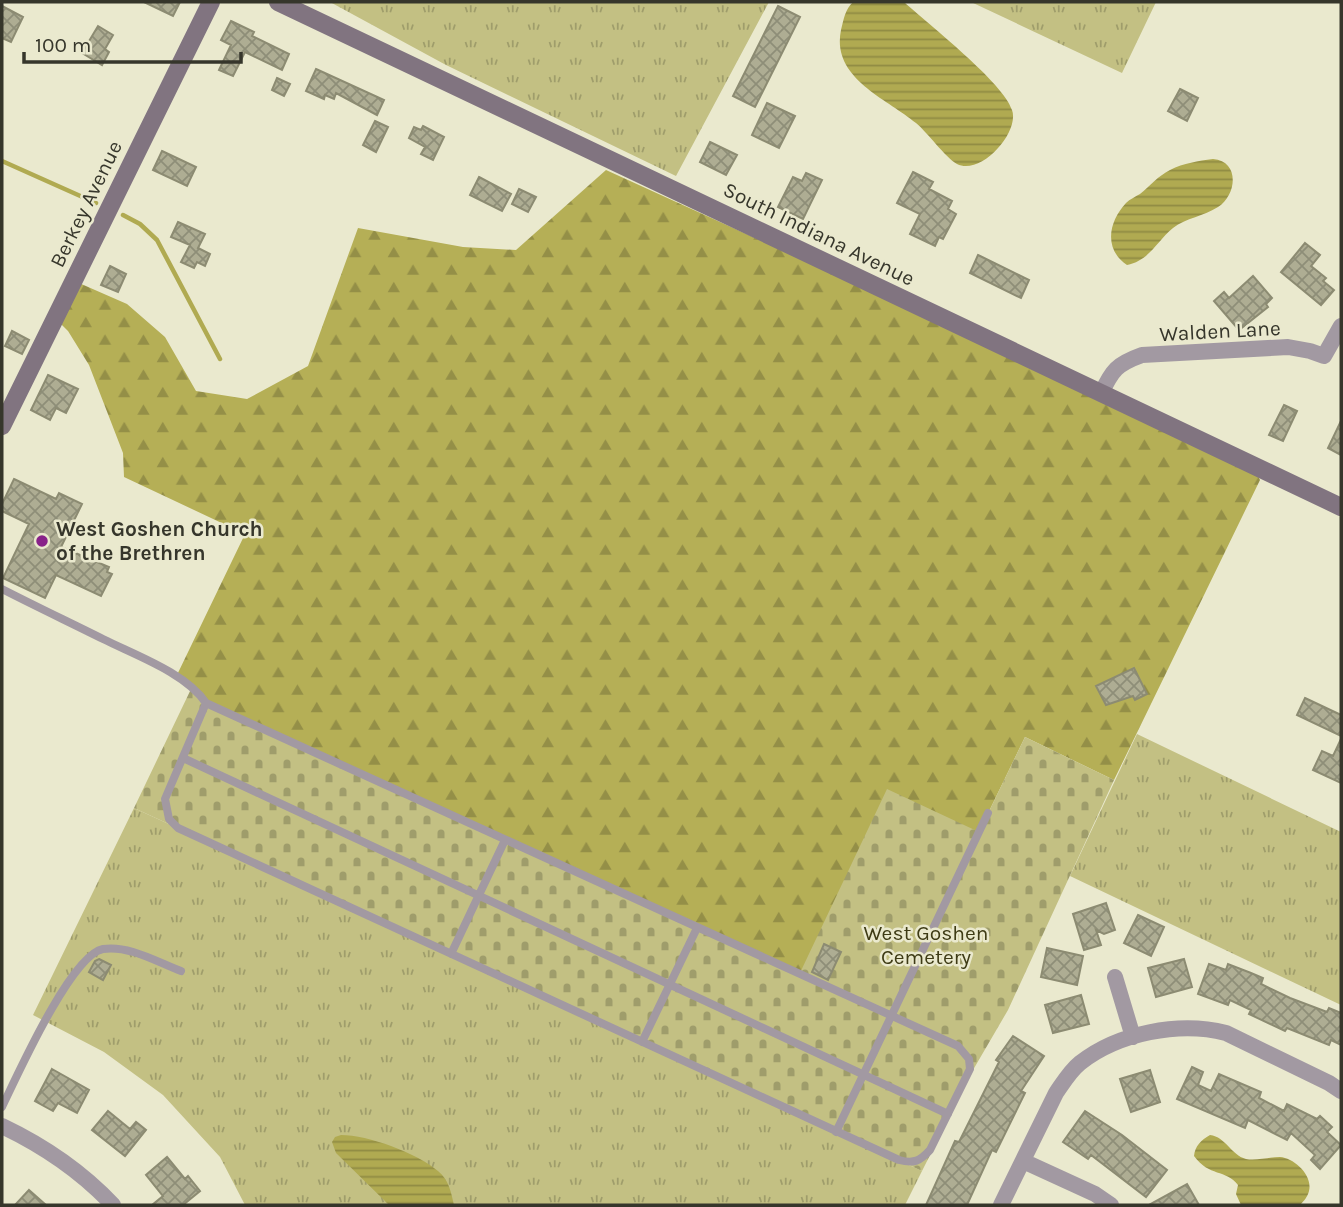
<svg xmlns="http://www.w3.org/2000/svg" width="1343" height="1207" font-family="Karla,sans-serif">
<defs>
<pattern id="grass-tufts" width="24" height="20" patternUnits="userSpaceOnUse" patternTransform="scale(1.75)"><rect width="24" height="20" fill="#c3c083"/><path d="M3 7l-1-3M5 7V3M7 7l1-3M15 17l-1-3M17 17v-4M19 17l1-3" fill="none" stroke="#9f9d6b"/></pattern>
<pattern id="forest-firs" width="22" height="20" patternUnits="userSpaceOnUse" patternTransform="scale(1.75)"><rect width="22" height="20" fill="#b5af56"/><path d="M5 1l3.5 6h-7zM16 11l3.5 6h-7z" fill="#948f47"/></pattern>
<pattern id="cemetery-stones" width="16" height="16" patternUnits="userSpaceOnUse" patternTransform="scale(1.75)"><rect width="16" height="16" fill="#c3c083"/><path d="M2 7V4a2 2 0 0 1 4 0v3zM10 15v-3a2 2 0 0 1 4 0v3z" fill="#9f9d6b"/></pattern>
<pattern id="water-rules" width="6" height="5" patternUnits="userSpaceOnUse" patternTransform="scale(1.75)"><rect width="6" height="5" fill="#b0aa51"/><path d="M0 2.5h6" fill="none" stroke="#908b43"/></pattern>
<pattern id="building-cross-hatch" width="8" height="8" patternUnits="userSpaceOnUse" patternTransform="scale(1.75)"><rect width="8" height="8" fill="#aead93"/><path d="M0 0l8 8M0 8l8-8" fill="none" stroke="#8e8e78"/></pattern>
</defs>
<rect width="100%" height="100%" fill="#eae9ce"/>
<path fill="url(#grass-tufts)" d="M330,2H769L676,176L446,65Z
M971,2H1156L1122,73Z
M1137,734L1341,832V1005L1070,876Z
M134,808L922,1171L905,1205H245L220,1157L163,1095L104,1052L33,1015Z"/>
<path fill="url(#forest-firs)" d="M606,170L1252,464L1260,480L1114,780L1025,737L979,832L800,975L206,703L176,677L245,534L124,477L123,453L89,365L68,331L59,322L79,283L127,304L165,337L196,391L247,399L308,366L358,228L463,247L516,250Z"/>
<path fill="url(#cemetery-stones)" d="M192,687L207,703L799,975L887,789L979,832L1025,737L1114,780L1008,1010L973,1070L922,1171L134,808Z"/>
<path fill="url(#water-rules)" d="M853,2H904C928,24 1004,83 1012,110C1020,132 981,176 957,164C945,157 928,133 916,123C886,98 831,78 841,30C844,18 845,10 853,2Z
M1213,159C1240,161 1237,195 1218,207C1204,216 1186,218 1173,228C1157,241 1149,261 1127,265C1103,249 1109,221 1126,203C1130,199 1135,197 1140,194C1150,186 1158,176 1170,170C1184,163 1198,161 1213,159Z
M341,1135C368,1135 417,1153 438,1171C449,1180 451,1192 454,1205H389L336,1153L332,1142L335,1137Z
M1210,1135C1226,1137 1231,1155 1246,1159C1256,1161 1269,1157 1280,1157C1294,1158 1313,1175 1309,1191C1308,1196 1304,1201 1300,1205H1241L1236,1194L1238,1185C1226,1169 1209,1177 1194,1156C1195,1146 1201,1140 1210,1135Z"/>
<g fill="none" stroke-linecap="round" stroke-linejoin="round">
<path stroke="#b0aa51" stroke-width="4.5" d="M2,161L96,203
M123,215L140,224L157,240L220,359"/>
</g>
<path fill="url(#building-cross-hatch)" stroke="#8c8b72" stroke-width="2" d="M144,2H180L173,16Z
M2,6L23,17L11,42L2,38Z
M778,6L800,17L755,107L733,96Z
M231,21L254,32L252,36L289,54L282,70L245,52L233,76L219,70L231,45L221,40Z
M98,26L113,35L105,49L109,52L102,65L82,53Z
M316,69L384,100L377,115L336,93L334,99L325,95L324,99L306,91Z
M277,78L290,84L284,96L272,90Z
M1180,89L1198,98L1187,121L1168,111Z
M767,103L795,116L779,148L752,135Z
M375,121L388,127L376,152L363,145Z
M423,126L444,137L433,160L421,154L425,147L409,138L414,127L421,130Z
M710,142L737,155L726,175L700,162Z
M162,151L196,167L187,186L153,170Z
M913,172L933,182L929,189L952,201L948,209L956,214L943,239L939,237L935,246L910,234L920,214L897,203Z
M806,173L822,180L803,219L778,207L793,177L802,181Z
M479,177L511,194L502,211L470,195Z
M519,189L536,197L528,212L512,204Z
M178,222L205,234L198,248L210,254L205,266L197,262L194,268L181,262L190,245L171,237Z
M1305,243L1320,255L1311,266L1326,278L1323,281L1334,290L1321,305L1281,272Z
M978,255L1029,280L1021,298L970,273Z
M110,266L126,274L118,292L101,285Z
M1253,276L1272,298L1266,304L1268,307L1239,330L1214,301L1224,292L1229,298Z
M12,331L29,340L22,354L5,346Z
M48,375L78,389L66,413L56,408L50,420L31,410Z
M1284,405L1297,411L1283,441L1269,435Z
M1341,421V455L1328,448Z
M14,479L56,499L59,493L82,504L61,547L109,567L107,572L112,574L101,596L56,575L45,598L3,578L29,524L2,511V504Z
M1134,668L1147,694L1135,700L1133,696L1106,705L1096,686Z
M1305,698L1341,715V736L1297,715Z
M1341,739V783L1313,770L1322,751L1333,756Z
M1106,903L1115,930L1104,934L1096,930L1101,945L1084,950L1073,914Z
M1138,915L1164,927L1151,956L1124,943Z
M824,944L841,952L828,980L812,972Z
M1047,948L1083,956L1077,985L1041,977Z
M99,959L111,965L103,980L89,972L95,961Z
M1184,959L1192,987L1156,997L1148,968Z
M1209,964L1226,970L1228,964L1251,973L1263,978L1261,984L1290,998L1327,1012L1329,1008L1341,1013V1045L1331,1040L1329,1045L1287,1028L1285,1031L1249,1014L1251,1010L1230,1000L1228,1005L1198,994Z
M1081,995L1089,1024L1053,1033L1045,1005Z
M1013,1036L1044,1056L1021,1091L1025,1093L996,1152L992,1150L967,1205H926L955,1141L959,1142L999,1062L996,1060Z
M1192,1067L1203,1072L1198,1085L1211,1091L1219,1074L1261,1092L1259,1098L1284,1111L1287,1104L1317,1119L1320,1116L1332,1127L1327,1132L1341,1145L1320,1169L1311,1160L1315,1155L1291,1133L1287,1140L1248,1120L1245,1128L1177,1099Z
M52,1069L89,1090L77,1113L58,1103L53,1111L35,1101Z
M1150,1070L1160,1102L1131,1112L1120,1079Z
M108,1111L130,1129L136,1122L146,1130L125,1156L92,1130Z
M1085,1111L1122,1135L1167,1170L1146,1197L1091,1155L1088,1159L1063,1142Z
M167,1157L185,1179L188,1176L200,1191L183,1205H152L163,1196L146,1175Z
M1187,1184L1199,1205H1149Z
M29,1190L46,1205H15Z"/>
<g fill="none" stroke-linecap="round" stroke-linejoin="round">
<path stroke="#a299a2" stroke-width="8" d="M2,589C35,606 69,622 103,639C135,655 186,673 206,703L958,1046L969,1059L970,1069L930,1150C920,1161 914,1164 899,1160L178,828L169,819L165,799L206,703
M183,758L948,1114
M451,954L505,840
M642,1042L697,928
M2,1107C17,1076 71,955 103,949C129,945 157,962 181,971
M836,1132L988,813"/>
<path stroke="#a299a2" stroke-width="16" d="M1101,394C1112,370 1117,364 1142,355L1288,347L1310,351L1324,356L1341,326
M1115,977L1133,1037
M2,1126C44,1146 81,1171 113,1205
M1023,1161L1095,1194L1111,1205
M1001,1205L1056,1093C1063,1083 1070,1071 1080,1063C1118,1033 1179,1021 1226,1033L1329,1083L1341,1091"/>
<path stroke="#817480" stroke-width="18" d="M278,2L1341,507
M2,426L211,2"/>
</g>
<circle fill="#882289" stroke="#eae9ce" stroke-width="2.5" cx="42" cy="541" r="7"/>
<g text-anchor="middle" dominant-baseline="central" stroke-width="5" stroke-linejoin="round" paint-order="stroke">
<g font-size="21" fill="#36362b" stroke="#eae9ce">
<text transform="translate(86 204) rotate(-64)">Berkey Avenue</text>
<text transform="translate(819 234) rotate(26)">South Indiana Avenue</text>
<text transform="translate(1220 331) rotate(-3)">Walden Lane</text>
</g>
<g font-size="21" font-weight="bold" fill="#36362b" stroke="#eae9ce" text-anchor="start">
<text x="56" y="529">West Goshen Church<tspan x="56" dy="24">of the Brethren</tspan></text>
</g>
<g font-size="21" fill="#3e3b15" stroke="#eae9ce">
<text x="926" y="933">West Goshen<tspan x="926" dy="24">Cemetery</tspan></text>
</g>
</g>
<rect width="1343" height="1207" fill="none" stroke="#36362b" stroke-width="7"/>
<path d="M24 52v10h217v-10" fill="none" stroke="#36362b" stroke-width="3.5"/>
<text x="35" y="52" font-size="21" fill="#36362b" stroke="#eae9ce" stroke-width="5" paint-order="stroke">100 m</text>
</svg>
